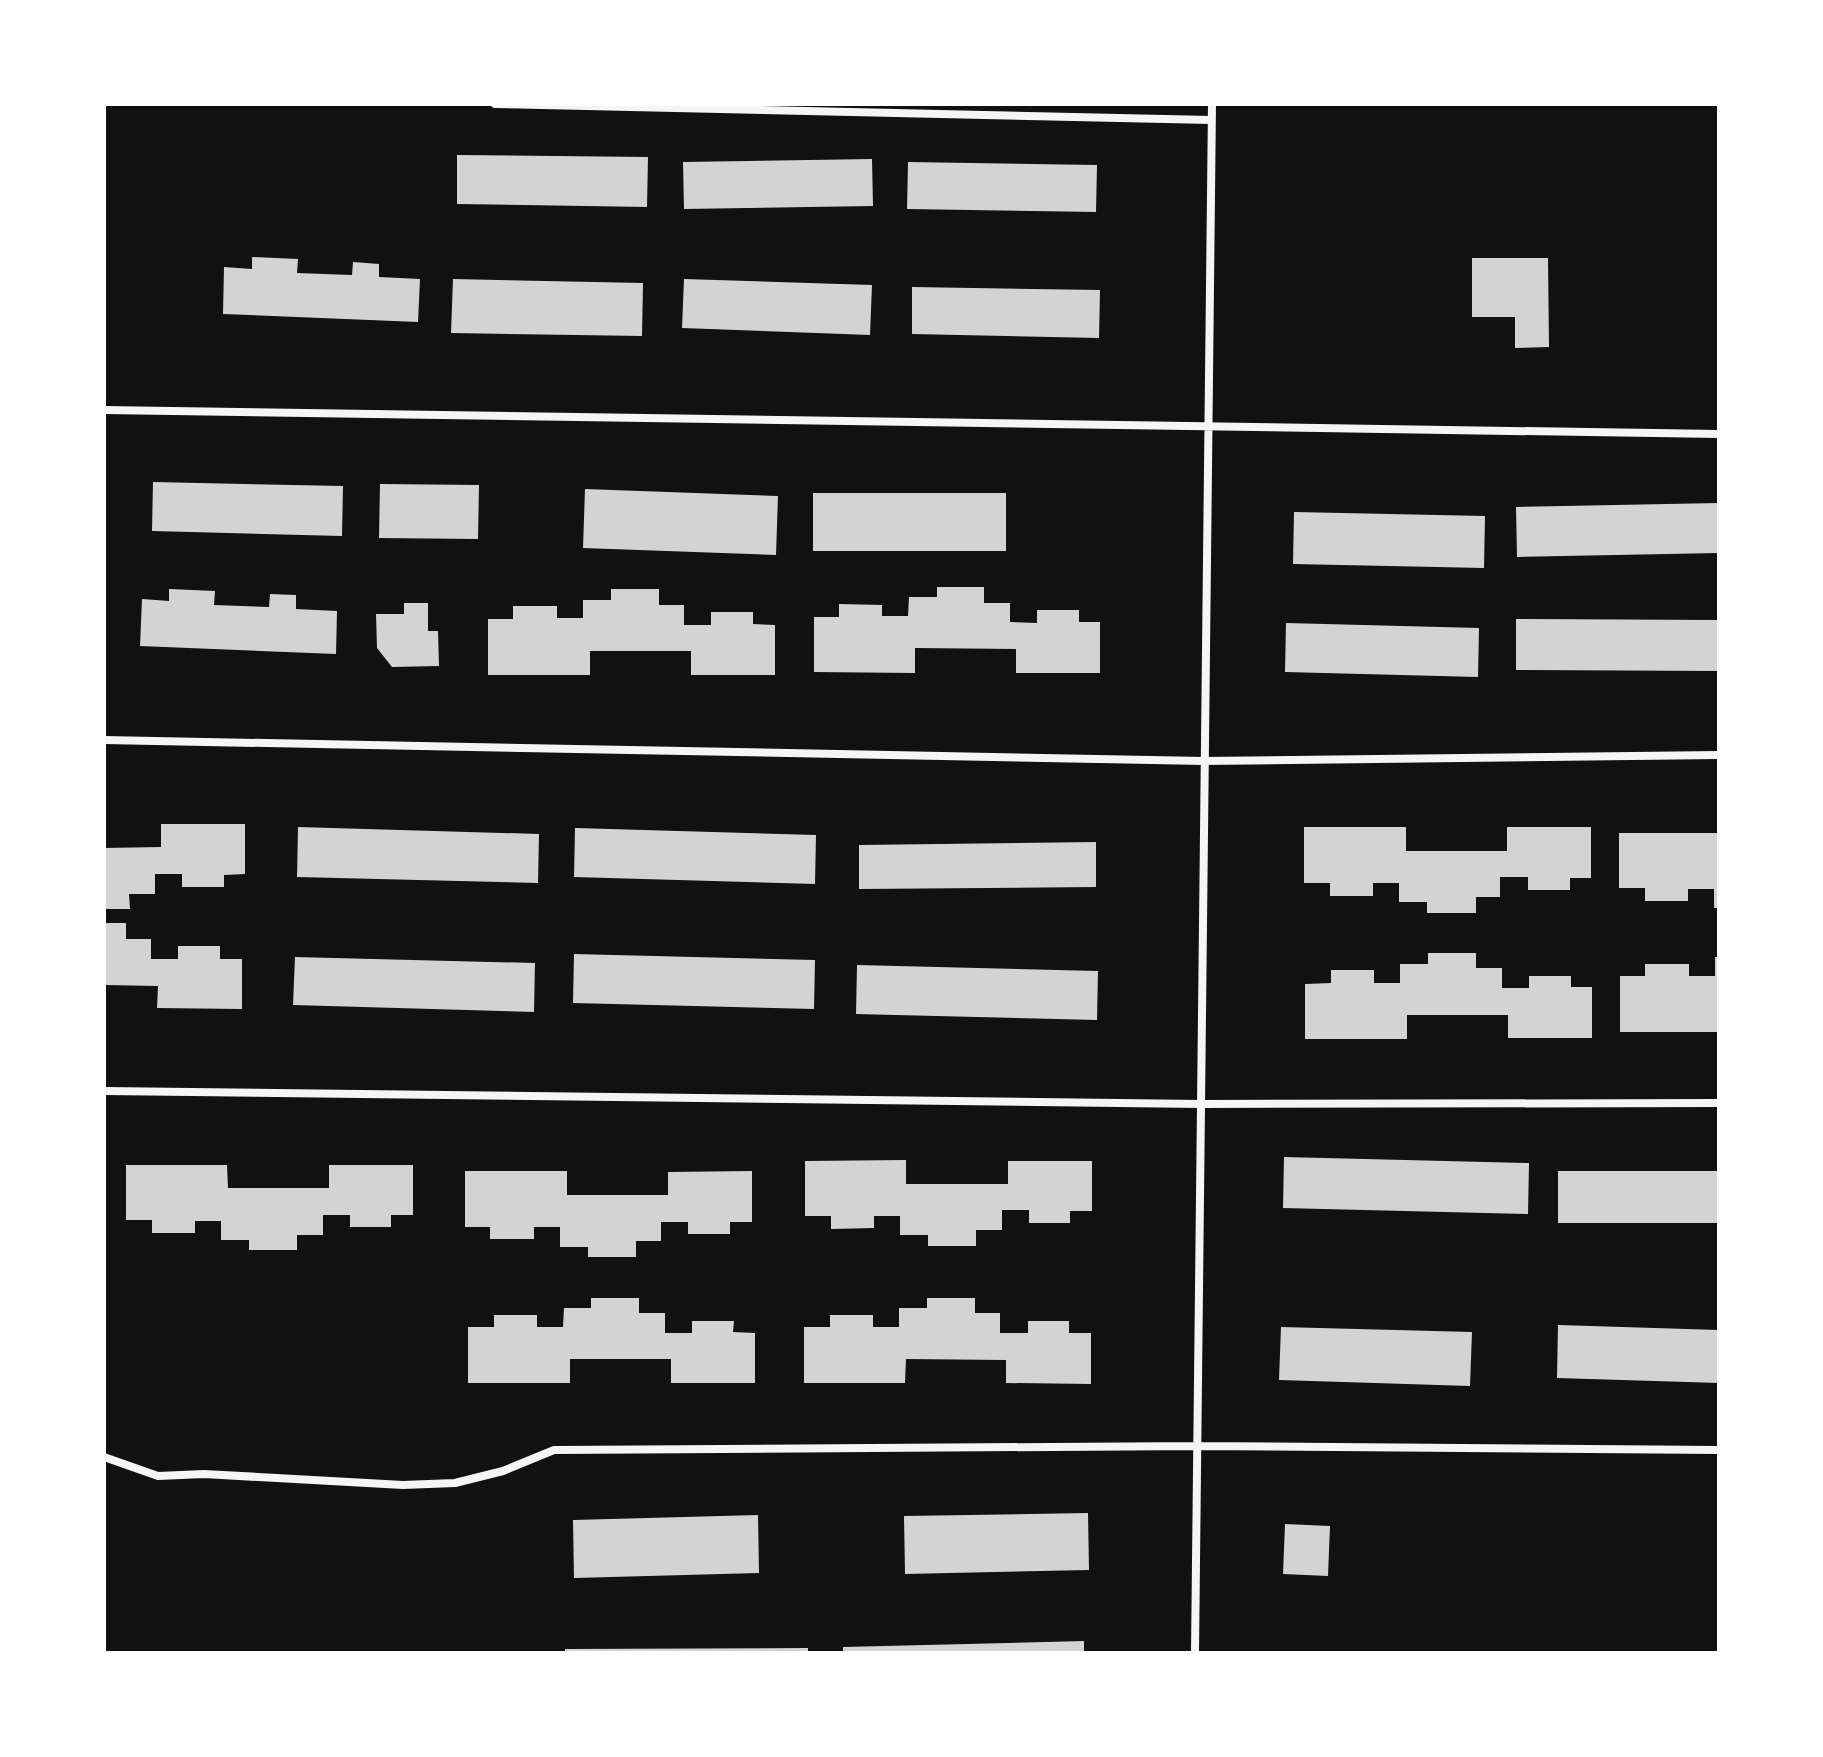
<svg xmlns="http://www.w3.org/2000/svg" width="1823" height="1757" font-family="Commissioner,sans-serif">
<rect width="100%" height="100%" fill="#111"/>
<path fill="#d3d3d3" d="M457,155L648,157L647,207L457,204Z
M872,159L873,206L684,209L683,162Z
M908,162L1097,165L1096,212L907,209Z
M252,257L298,259L297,273L352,275L353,262L379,264V277L420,279L418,322L223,314L224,267L252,269Z
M1472,258H1548L1549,347L1515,348V317H1472Z
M453,279L643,283L642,336L451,333Z
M684,279L872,285L870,335L682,328Z
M912,287L1100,290L1099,338L912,334Z
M153,482L343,486L342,536L152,531Z
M380,484L479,485L478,539L379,538Z
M585,489L778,496L776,555L583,548Z
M813,493H1006V551H813Z
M1719,503V553L1517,557L1516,507Z
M1294,512L1485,516L1484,568L1293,564Z
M937,587H984V603H1010V622L1037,623V610H1079V622H1100V673H1016V649L915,648V673L814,672V617H839V604L882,605V616H908L909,597H937Z
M169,589L215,591L214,605L269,607L270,594L296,595V609L337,611L336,654L140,646L142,599L169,601Z
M611,589H659V605H684V625H711V612H753V624L775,625V675H691V651H590V675H488V619H513V606H557V618H583V600H611Z
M404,603H428V631H438L439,666L392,667L377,648L376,614H404Z
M1516,619L1719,620V671L1516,670Z
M1286,623L1479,628L1478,677L1285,672Z
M161,824H245V874L224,875V887H182V874H155V894H129L130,909H104V848L161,847Z
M298,827L539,834L538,883L297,877Z
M1304,827H1406V851H1507V827H1591V878H1570V890H1528V877H1500V897H1476V913H1427V902H1399V883H1373V896H1330V883H1304Z
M575,828L816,835L815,884L574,877Z
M1619,833H1719V908H1714V889H1688V901H1645V888H1619Z
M1096,842V887L859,889V845Z
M104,923H126V939H151V959H178V946H220V959H242V1009L157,1008L158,986L104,985Z
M1428,953H1476V968H1502V988H1529V976H1571V987H1592V1038H1508V1015H1407V1039H1305V984L1331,983V970H1374V983H1400V964H1428Z
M574,954L815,960L814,1009L573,1003Z
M295,957L535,963L534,1012L293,1005Z
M1715,957H1719V1032H1620V976H1645V964H1689V976H1715Z
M857,965L1098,971L1097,1020L856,1014Z
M1284,1157L1529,1163L1528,1214L1283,1208Z
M906,1160V1184H1008V1161H1092V1211H1070V1223H1029V1210H1002V1230H976V1246H928V1235H900V1216H874V1228L831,1229V1216H805V1161Z
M126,1165H227L228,1188H329V1165H413V1215H391V1227H350V1215H323V1235H297V1250H249V1240H221V1221H195V1233H152V1220H126Z
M465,1171H567V1195H668V1172L752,1171V1222H730V1234H688V1222H661V1241H636V1257H588V1247H560V1227H534V1239H490V1227H465Z
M1558,1171H1719V1223H1558Z
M591,1298H639V1313H665V1333H692V1321H734L733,1332L755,1333V1383H671V1359H570V1383H468V1327H494V1315H537V1327H563L564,1308H591Z
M927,1298H975V1313H1000V1333H1028V1321H1069V1333H1091V1384L1006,1383V1360L906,1359L905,1383H804V1327H830V1315H873V1327H899V1308H927Z
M1558,1325L1719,1330V1383L1557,1378Z
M1281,1327L1472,1332L1470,1386L1279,1380Z
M1088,1513L1089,1570L905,1574L904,1516Z
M758,1515L759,1573L574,1578L573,1520Z
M1285,1524L1330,1526L1328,1576L1283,1574Z
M1084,1641V1653H843V1647Z
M808,1648V1653H565V1649Z"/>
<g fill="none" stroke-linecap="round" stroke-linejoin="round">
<path stroke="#f5f5f5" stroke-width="8" d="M495,104L1211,120
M104,410L1719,434
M104,740L1204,761L1719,755
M104,1091L1201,1104L1719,1103
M104,1457L158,1476L204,1474L403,1485L455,1483L503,1471L554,1450L1197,1446L1719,1450
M1195,1653L1212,104"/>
</g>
<rect width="1823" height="1757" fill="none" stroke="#ffffff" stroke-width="212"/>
</svg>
